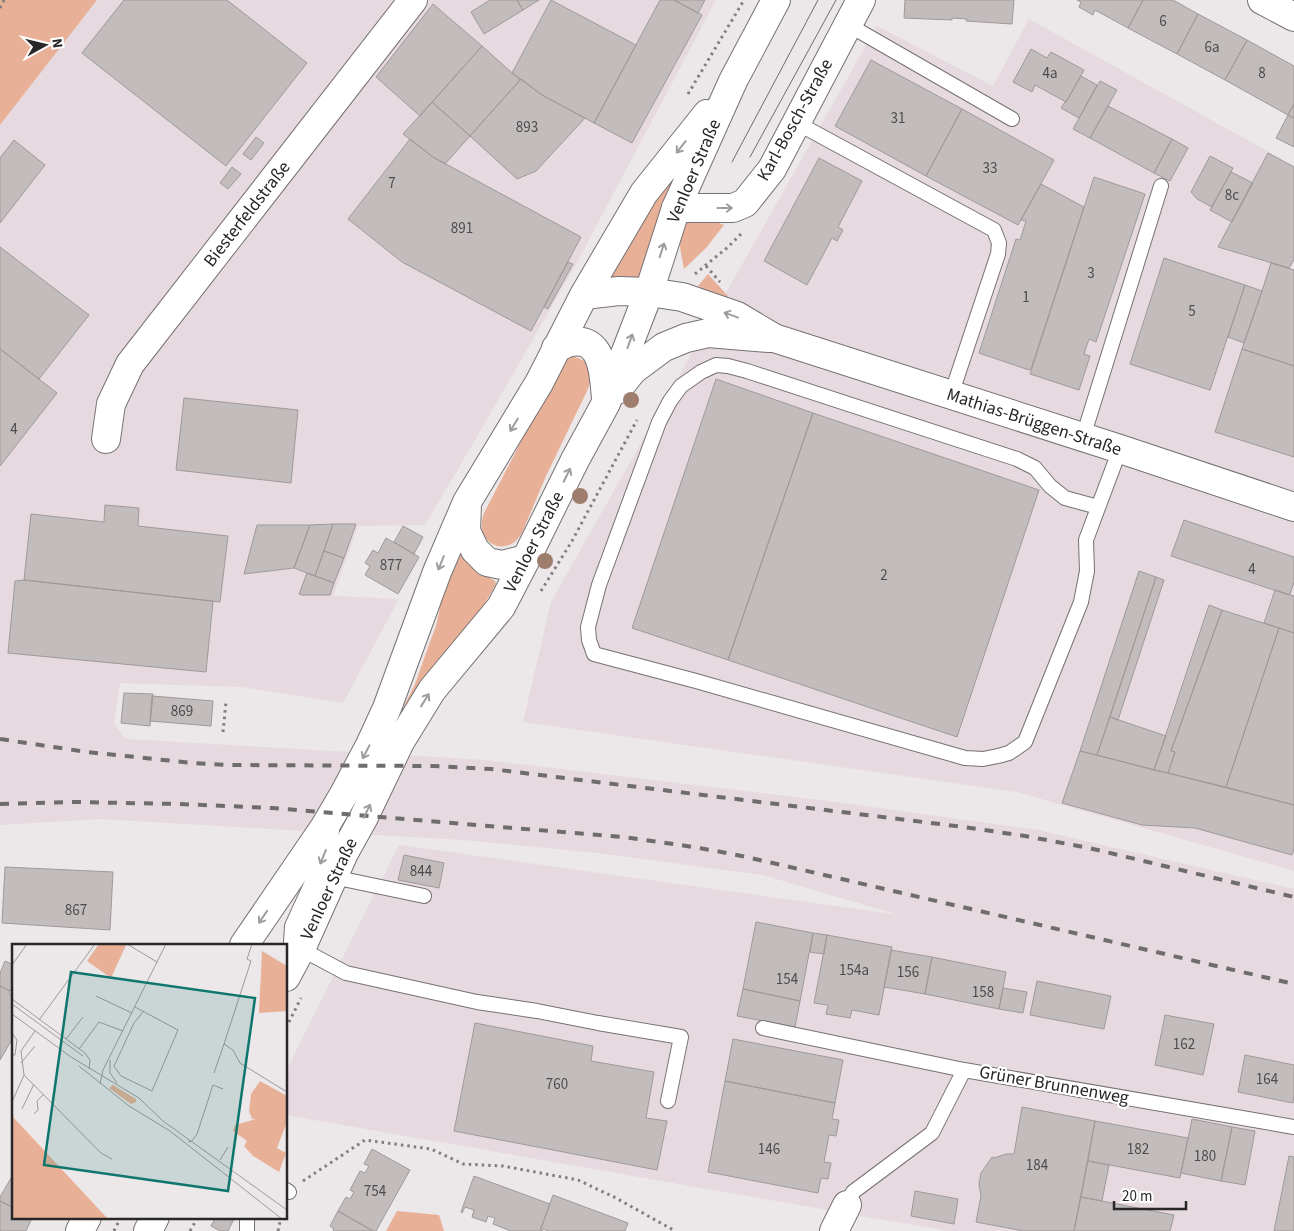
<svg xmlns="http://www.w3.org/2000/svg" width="1294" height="1231" font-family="'Source Sans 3',sans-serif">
<rect width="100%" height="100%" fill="#ece7e9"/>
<path fill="#e6d9df" d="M97,0H716L575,266L478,435L425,525L358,526L333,596L399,599L343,703L241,687L120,683L114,724L126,739L485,760L828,801L1038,830L1294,889V1231H947L286,1115V1071L399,845L899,915L763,875L598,853L464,840L100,819L0,825V125Z
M1029,19L1294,166V261L1290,268L1294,269V871L1017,792L523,722L551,602L877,26L993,86Z"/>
<path fill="#e8b197" d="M0,0H97L0,125Z
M678,168L643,282L601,278Z
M693,219H707L724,225L706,248L684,269C682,257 676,237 683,226C685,223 690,221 693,219Z
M708,274L728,296L726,301L707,292L698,286Z
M570,356C590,359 594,371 588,389L546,476L522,533C506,560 473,543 484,513L543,399L558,362Z
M459,551L470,566L495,581L496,584L481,610L405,708L404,706L415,684L431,639L436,626L445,584Z
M397,1211L439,1215L444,1231H386Z"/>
<path fill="#c2bcbc" stroke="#9f9999" d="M124,0H227L307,63L226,166L82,53Z
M490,0H517L523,10L484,34L471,12Z
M517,0H539L523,10Z
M551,0L636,45L594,123L542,95L512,73Z
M660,0H674L702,15L632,143L594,123Z
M674,0H705L698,13Z
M905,0H1014L1012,24L966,21L967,19L952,18V20L904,18Z
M1077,0H1143L1128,28L1095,10L1093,15L1079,7L1081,2Z
M1143,0H1173L1198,14L1177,54L1128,28Z
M433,4L482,46L420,116L376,77Z
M1198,14L1247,40L1225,80L1177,54Z
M1247,40L1294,66V104L1288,115L1225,80Z
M482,46L520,80L470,136L432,102Z
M1031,49L1047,58L1051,52L1084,70L1066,102L1035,85L1032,92L1013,82Z
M871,60L962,109L926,176L835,126Z
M1081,76L1097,85L1079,118L1061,108L1065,102H1066Z
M521,79L542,95L585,118L536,171L517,179L470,136Z
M1100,81L1117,90L1090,138L1073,129Z
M432,102L470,136L445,164L433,157L403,134Z
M1294,104V118L1288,115Z
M1108,106L1172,139L1154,173L1090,138Z
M962,109L1054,160L1018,225L926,176Z
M1288,115L1294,118V147L1276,138Z
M256,137L264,143L251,160L243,154Z
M410,139L433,157L581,237L531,331L402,262L348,219Z
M1172,139L1188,148L1170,181L1154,173Z
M14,140L45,165L0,223V158Z
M1268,153L1294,167V260L1289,268L1218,247Z
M1210,156L1233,168L1212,207L1197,199L1191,192Z
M819,158L862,181L838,227L843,230L837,241L832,238L807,285L764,261Z
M232,167L241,174L228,189L220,183Z
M1231,172L1253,183L1232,222L1210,210Z
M1094,177L1145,194L1096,342L1089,339L1084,354L1090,356L1079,390L1030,374Z
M1041,184L1084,207L1031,369L1029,370L979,353L1016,239L1020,240L1026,221L1021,220Z
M0,247L89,315L39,379L0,349Z
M1164,258L1245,285L1210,390L1130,364Z
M568,262L573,264L548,309L544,307Z
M1271,263L1294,270V366L1242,349L1262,291Z
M1245,285L1262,291L1244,343L1228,337Z
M0,349L57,393L0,466Z
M1242,349L1294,366V457L1215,432Z
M716,379L813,413L728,660L632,628Z
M184,398L298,410L291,483L176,470Z
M813,413L1039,490L957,737L728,660Z
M105,505L139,508L138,526L228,536L220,602L24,580L31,514L104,522Z
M1184,520L1294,557V582L1290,594L1289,595L1171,556Z
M333,524H356L344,558L324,551Z
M333,524L315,576L294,568L310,525Z
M257,525H310L294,568L244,574Z
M403,526L423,537L414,554L394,542Z
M386,538L419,557L398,594L365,575L370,566L365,563L373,550L378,553Z
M324,551L344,558L334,583L315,576Z
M1139,571L1156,577L1097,755L1080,751Z
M307,573L334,583L330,595H302L299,594Z
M1156,577L1164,580L1118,720L1110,717Z
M24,580L213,601L206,672L8,653L15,581Z
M1275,590L1294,596V633L1264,623Z
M1209,605L1222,610L1171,751L1175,752L1168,773L1154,770Z
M1222,610L1279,628L1226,787L1168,773L1175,752L1171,751Z
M1279,628L1294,633V805L1226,787Z
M124,693L153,694L150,726L121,723Z
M152,696L213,701L211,726L150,721Z
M1110,717L1166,736L1154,770L1097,755Z
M1080,751L1294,805V849L1292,855L1195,828L1142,825L1062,803Z
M404,855L444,863L439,888L398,880Z
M5,867L113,872L110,930L2,923Z
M756,922L813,933L800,1001L743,989Z
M813,933L827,935L824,954L810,952Z
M827,935L892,947L879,1015L852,1010L850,1018L826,1014L828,1005L814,1003Z
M891,950L932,957L925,994L884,987Z
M932,957L1006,972L999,1009L925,994Z
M5,961L14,965V984L10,991L0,986V973Z
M1037,981L1111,996L1104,1029L1030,1015Z
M0,986L10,991L9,993L14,996V1036L0,1060Z
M1003,988L1027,992L1023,1013L999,1009Z
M743,989L800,1001L795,1027L737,1016Z
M1165,1015L1214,1024L1203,1075L1155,1065Z
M475,1023L593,1046L591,1061L654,1072L646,1118L667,1121L657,1170L454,1131Z
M733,1039L843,1060L835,1103L725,1081Z
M1245,1055L1294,1065V1095L1293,1103L1238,1092Z
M725,1081L835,1103L832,1119L839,1120L836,1136L829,1135L824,1162L831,1163L828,1179L821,1178L818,1193L708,1172Z
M1022,1107L1095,1121L1074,1231H1024L976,1222L981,1196L979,1184L981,1173L992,1157L994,1158L1006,1154H1014Z
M1192,1119L1232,1127L1221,1181L1181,1173Z
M1095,1121L1188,1138L1180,1178L1088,1161Z
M1232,1127L1255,1131L1245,1185L1221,1181Z
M372,1149L410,1170L376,1231H373L338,1211L346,1197L350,1199L354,1192L350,1190L360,1171L365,1173L369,1166L364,1164Z
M1289,1156L1294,1157V1231H1274Z
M1088,1161L1109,1165L1102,1201L1081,1197Z
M14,1173V1208L0,1201V1197Z
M474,1176L550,1204L540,1231H511L493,1224L495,1218L488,1216L486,1222L472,1217L474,1210L465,1207L462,1213L461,1212Z
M915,1191L958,1199L954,1224L911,1216Z
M553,1195L628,1223L625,1231H549L543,1229L542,1231H540Z
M1081,1197L1174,1215L1170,1231H1074Z
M0,1201L14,1208V1217H30L32,1218L26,1231H0Z
M338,1211L373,1231H333L334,1229L330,1226Z
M216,1217H235L228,1231H220L211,1226Z"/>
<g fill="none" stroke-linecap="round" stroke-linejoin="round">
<g stroke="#767173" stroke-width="16">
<path id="lane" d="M847,27L859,31L1012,119
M797,123L994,230L999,243L998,254L951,395
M1083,437L1161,186
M1098,507L1065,498L1050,486L1035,468L1017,459L747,371L728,366L716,365L701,372L681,386L670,401L659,422L599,585L588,627L589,640L594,654L696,681L965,758L983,759L998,756L1009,753L1025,742L1081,602L1087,571L1086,540L1120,449
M332,831L324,856L292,926L291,942L301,949L346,973L477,1002L537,1011L598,1023L681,1037L668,1101
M333,877L424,896
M763,1028L964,1070
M286,1190L289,1192
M847,1205L853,1192L932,1133L964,1070L1294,1127
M247,1231V1220L248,1217"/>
</g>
<g stroke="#767173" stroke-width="30">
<path id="street" d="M1262,0L1294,17
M676,208H733L745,203L772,169L861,0
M106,439L111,404L130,364L413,0
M834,1231L847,1205"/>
</g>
<g stroke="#767173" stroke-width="30">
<path id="secondary" d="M584,295L619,291L649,292L682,297L737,316L774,338L1120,449L1294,507
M556,348C561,346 566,343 571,342C604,336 604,377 606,399
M617,390L633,370L664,347L686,338L708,333L769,338
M467,504L466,531L475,550L487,562L502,565L526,559
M244,945L324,828L344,794L370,745L387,708L437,572L467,502L539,383L584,295L644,193L707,114
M286,977L301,949L344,853L364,817L400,742L432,690L501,607L526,559L575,460L606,403L649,292L676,208L733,81L776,0
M80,1231L87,1217
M148,1231L155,1217"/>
</g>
<path stroke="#827e80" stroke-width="3" stroke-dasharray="2.5 4" stroke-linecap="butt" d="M0,8L4,0
M688,94L744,0
M706,266L720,282
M695,274L728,247L743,232
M541,591L572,541L637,420
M223,732L226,702
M286,1028L301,998
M303,1181L365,1140L431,1149L463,1164L503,1166L578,1180L616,1198L675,1231
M114,1231L121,1217
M190,1231L198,1217
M278,1231L281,1217"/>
<use href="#lane" stroke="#fff" stroke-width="14"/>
<use href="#street" stroke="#fff" stroke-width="28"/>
<use href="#secondary" stroke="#fff" stroke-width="28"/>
<path stroke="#6f6c6d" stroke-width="1" d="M750,157L836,0
M732,162L818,0"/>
<path stroke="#6f6c6d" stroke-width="4" stroke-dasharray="9 9" stroke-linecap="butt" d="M0,739L87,752L193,763L230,765L433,766L491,769L964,827L1025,836L1089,848L1294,897
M0,804L75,802L179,804L272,808L622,837C670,843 717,850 764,861L1294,984"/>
</g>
<g fill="#9e7d6d">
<circle cx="631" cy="400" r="8"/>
<circle cx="580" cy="496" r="8"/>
<circle cx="545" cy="561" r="8"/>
</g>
<defs><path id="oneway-shaft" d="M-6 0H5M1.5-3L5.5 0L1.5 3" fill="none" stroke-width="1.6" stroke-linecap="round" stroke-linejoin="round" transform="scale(1.25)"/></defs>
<g stroke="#9e9d9e">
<use href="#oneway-shaft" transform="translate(681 147) rotate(128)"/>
<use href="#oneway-shaft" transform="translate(725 208)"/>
<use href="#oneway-shaft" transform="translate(662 250) rotate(-72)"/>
<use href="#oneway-shaft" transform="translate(731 315) rotate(-160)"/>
<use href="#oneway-shaft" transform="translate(630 341) rotate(-70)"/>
<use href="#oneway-shaft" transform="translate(514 425) rotate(121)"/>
<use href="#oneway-shaft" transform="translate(567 475) rotate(-64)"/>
<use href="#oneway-shaft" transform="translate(441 563) rotate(112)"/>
<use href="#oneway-shaft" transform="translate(425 700) rotate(-58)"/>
<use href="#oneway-shaft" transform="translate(366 752) rotate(118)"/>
<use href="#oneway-shaft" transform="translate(367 811) rotate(-64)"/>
<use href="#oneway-shaft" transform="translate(323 857) rotate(112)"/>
<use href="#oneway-shaft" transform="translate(263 917) rotate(124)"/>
</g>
<g text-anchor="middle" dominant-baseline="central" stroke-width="4.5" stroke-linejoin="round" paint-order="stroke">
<g font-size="15" fill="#4e4c4c">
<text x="1163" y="21">6</text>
<text x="1212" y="47">6a</text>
<text x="1050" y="73">4a</text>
<text x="1262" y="73">8</text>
<text x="898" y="118">31</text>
<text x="527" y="127">893</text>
<text x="990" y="168">33</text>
<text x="392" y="183">7</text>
<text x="1232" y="195">8c</text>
<text x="462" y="228">891</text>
<text x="1091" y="273">3</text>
<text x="1026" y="297">1</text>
<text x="1192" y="311">5</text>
<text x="14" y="429">4</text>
<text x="391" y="565">877</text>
<text x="1252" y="569">4</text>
<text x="884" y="575">2</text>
<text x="182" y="711">869</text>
<text x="421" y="871">844</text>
<text x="76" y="910">867</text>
<text x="854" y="970">154a</text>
<text x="908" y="972">156</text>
<text x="787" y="979">154</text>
<text x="983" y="992">158</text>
<text x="1184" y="1044">162</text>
<text x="1267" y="1079">164</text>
<text x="557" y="1084">760</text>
<text x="769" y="1149">146</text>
<text x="1138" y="1149">182</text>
<text x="1205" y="1156">180</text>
<text x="1037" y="1165">184</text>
<text x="375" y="1191">754</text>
</g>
<g font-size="18" fill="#282627" stroke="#fff">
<text transform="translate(795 120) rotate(-61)">Karl-Bosch-Straße</text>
<text transform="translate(694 171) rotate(-67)">Venloer Straße</text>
<text transform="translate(247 214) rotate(-52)">Biesterfeldstraße</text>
<text transform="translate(1034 422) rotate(18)">Mathias-Brüggen-Straße</text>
<text transform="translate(534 542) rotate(-63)">Venloer Straße</text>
<text transform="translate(329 889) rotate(-65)">Venloer Straße</text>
<text transform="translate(1054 1085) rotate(10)">Grüner Brunnenweg</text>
</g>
</g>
<g transform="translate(12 944)">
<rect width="275" height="275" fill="#ece7e9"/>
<path d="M87,0L114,1L99,34L75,17ZM250,7L275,22V67L247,69ZM248,137L275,152V178L265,204L274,209L267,228L241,212L232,202L235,197L221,187L223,181L244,175H240L237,167L239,150ZM101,141L124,155V158L119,160L97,144ZM0,167L2,174L96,275H0Z" fill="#e8b197"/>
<path fill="none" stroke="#9e9a9b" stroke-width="1" d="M115,0L145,18M240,0L235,15L239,17L212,100L221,106L228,119L275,148M0,21L15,0M84,52L120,69M0,55L73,109L78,116L77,125M0,60L71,112M123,63L166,86L140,147L109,132L102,122L122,79L131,68M0,70L59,113L127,154L151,177L275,266M27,76L83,0M23,87L9,107L12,131L89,209L100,215M0,89L5,96L3,111H0M54,95L71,73M67,105L87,78L111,87M98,116V129L105,139M9,119L23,102M67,122L117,162L158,187L270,275M202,129L212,100M88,140L91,126L154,0M0,158L12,131M10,165L22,140M22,170L26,166L25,157L32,150M176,197L179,198L185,190L201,141L211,145M208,216L216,203"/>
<path fill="#0f766e" fill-opacity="0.15" stroke="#0f766e" stroke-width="2.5" d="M59,28L243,54L216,247L32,221Z"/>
<rect width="275" height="275" fill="none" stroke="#282627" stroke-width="2.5"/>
</g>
<g transform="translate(45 45) rotate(82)" stroke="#ffffff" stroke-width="4" paint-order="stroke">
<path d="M0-4L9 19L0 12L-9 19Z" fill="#282627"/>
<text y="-8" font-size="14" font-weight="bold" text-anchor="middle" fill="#282627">N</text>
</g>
<path d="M1114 1201v8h72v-8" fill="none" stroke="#282627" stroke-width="2.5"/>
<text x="1122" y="1201" font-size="15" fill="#282627" stroke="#ffffff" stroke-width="4" paint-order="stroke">20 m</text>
</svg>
